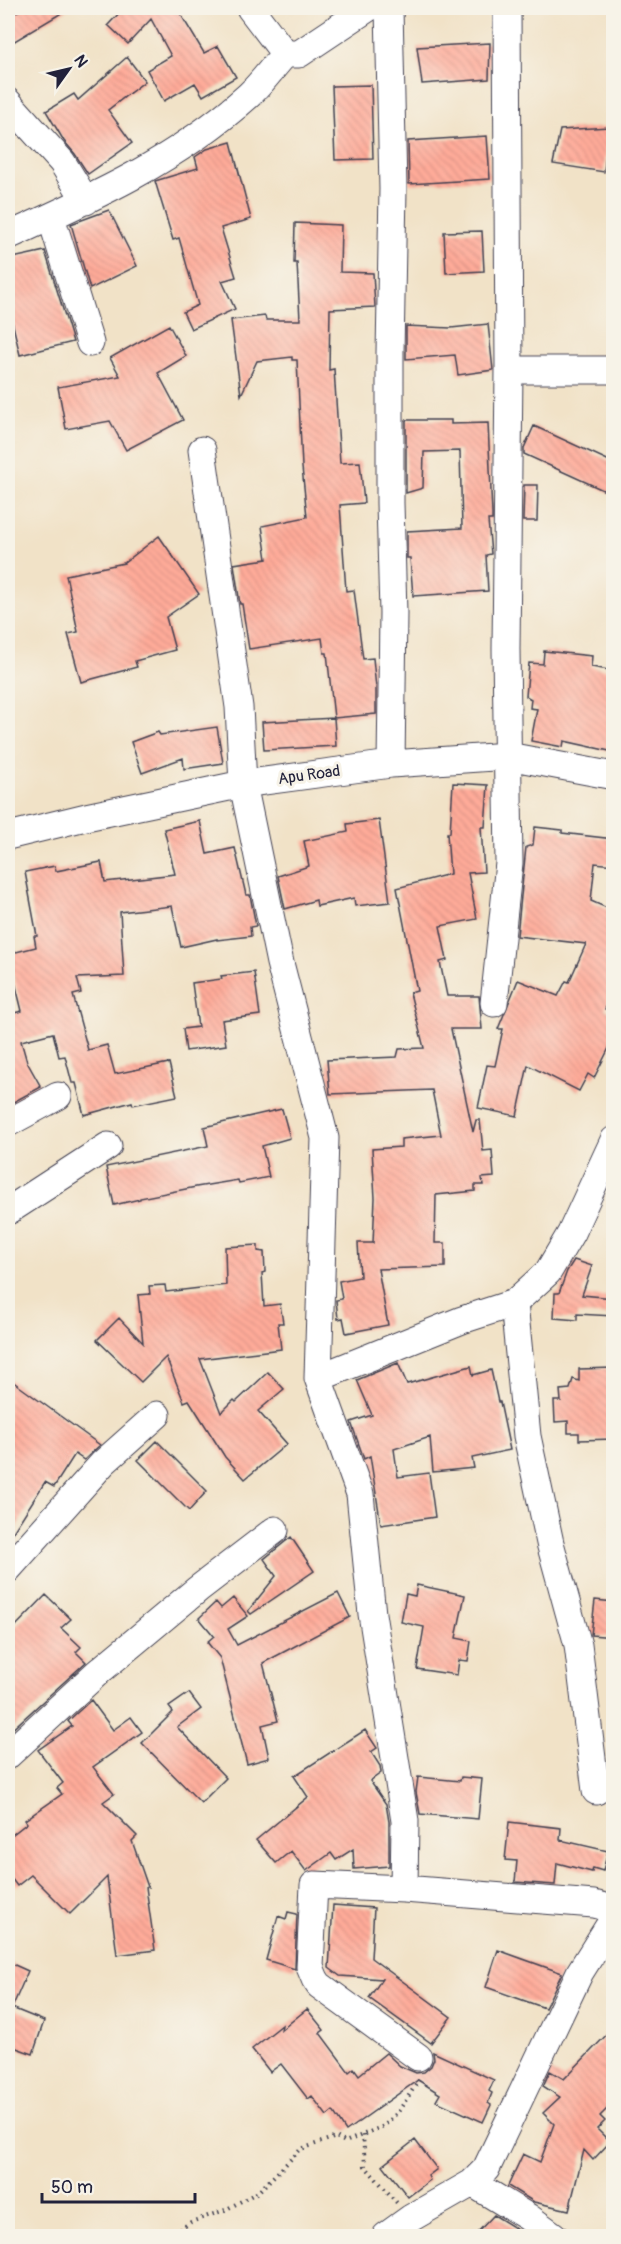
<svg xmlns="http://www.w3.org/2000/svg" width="621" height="2244" font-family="Pangolin,sans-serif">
<defs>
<pattern id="building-back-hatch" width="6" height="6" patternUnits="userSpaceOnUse" patternTransform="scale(1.5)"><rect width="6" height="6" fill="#ffab99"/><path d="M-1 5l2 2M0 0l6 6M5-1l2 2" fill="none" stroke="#da9385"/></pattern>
</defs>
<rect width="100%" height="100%" fill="#f7f3e8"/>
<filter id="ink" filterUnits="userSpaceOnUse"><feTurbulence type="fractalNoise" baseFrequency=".0167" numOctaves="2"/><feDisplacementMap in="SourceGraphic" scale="12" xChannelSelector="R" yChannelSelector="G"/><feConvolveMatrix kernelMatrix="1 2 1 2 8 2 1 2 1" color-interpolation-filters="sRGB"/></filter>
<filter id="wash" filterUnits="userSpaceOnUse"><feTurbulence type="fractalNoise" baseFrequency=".008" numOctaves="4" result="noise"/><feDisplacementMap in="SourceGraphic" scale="24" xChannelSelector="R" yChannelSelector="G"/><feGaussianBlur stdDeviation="1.35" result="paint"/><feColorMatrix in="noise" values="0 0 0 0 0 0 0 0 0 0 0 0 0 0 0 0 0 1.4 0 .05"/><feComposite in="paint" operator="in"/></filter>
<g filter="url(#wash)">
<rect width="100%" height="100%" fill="#f1e2c7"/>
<g id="blocks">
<path fill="url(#building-back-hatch)" d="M23,8H70L8,45V17Z
M124,8H177L204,53L218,46L236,77L203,96L195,83L164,101L147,70L171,56L151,19L128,44L108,25Z
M490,43L489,79L422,84L417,47Z
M127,57L145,81L108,110L132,143L88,174L75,154L64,141L46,111L74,94L78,100Z
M371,85L373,159L335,160L332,86Z
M609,127L604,172L553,164L560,130Z
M487,136L490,179L409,184L408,141Z
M231,142L251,219L221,228L236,277L222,281L235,309L191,329L183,312L198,305L179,238L173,240L155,181L198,168L195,157L207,149Z
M109,210L137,266L90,289L71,224Z
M295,223L341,225L340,272L373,273L375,307L330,309L329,370L334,369L340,463L360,462L364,503L340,505L346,591L354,590L363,659L373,658L376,688V714L334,718L327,653H324L322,638L249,649L242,604H240L234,564L267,559L262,526L307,517L302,467L297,360H292V357L257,361L241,395L231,320L265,316L266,320H300L297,263H294Z
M482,231L484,271L446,273L444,232Z
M45,251L73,342L20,355L8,304V259Z
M488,324L493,370L458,375L455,355L406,359V326L451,328Z
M169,325L186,356L158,373L183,420L126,450L110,421L66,429L58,387L120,376L110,358Z
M406,420H451V424L488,423L492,514V520H488L491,554L486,555L488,591L413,596L410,558H407V531L462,528L460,451L424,452L423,488L406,493Z
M534,426L614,463V495L524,454V448Z
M524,485H538L537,521H523Z
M159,536L199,594L166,617L175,650L135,661L137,667L81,682L68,634L78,632L66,575L124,563Z
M544,651L592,656L591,667L614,671V752L564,741L563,747L531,741L537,709L530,708L531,699L526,696L529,663L543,664Z
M334,718L336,746L264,750L262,722Z
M217,727L223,763L184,769L183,758L142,773L131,742L158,732L160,735Z
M453,783L488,785L485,827H481L484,872L468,873L477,919L440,926L447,960L440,962L447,996H479L482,1029H451L473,1132L476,1120H480L483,1151L492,1150L494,1177L482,1178L483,1185H475V1191L436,1195L435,1243H445V1267L378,1269L388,1325L346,1333L343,1318L338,1319L336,1300L342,1299L339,1281L360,1277L358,1243H373L375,1198L372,1149L401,1147V1139L441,1135L432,1090L330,1094L327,1060L397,1057L399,1049L424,1048L410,993L417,991L397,888L450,874L447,833H450Z
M379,820L390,902L355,906L354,898L317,906L316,900L285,909L278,876L309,866L304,841L348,832L347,824Z
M200,821L207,854L235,848L246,895H250L256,926L250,927L251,936L217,940V939L181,947L172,906L120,912L124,976L77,978L81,993L73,995L88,1050L107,1045L115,1074L169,1063L177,1096L133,1105L132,1102L84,1115L76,1083H72L65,1056L59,1057L53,1033L21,1041L27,1062L41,1087L8,1105V1010L13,1009L14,1013L22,1011L8,954L36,947L34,936H37L25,872L55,866L56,871L101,862L105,882L175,874L164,829Z
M535,827L562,830V833L614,839V865L595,863L591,901L614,911V991L605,1009L614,1013V1038L594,1078L588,1074L579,1091L528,1065L517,1116L478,1108L487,1065L495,1066L503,1029H498L518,980L558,996L566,981L569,982L586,944L517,936L526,847L533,845Z
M254,972L260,1015L222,1020L226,1045L186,1051L183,1029L198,1027L192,983L222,979L221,976Z
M282,1109L290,1138L262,1146L269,1177L239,1183L238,1180L196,1187L140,1198V1199L114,1205L106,1167L208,1146L204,1127Z
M258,1245V1251L264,1252L265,1272L262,1273L264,1306L280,1304L283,1323H278L281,1349L200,1359L221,1413L234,1400L236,1402L268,1372L284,1389L258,1411L287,1444L245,1479L225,1457L189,1400L184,1402L166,1357L141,1382L97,1340L119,1318L143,1343L138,1295L150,1294L149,1286L165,1285L166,1292L226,1285L225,1247Z
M574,1260L592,1266L582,1295L614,1298V1316L577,1314V1320L554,1318L555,1293H559L567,1271Z
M398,1363L407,1384L471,1366L473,1375L491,1370L498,1402H500L510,1450L472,1458L474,1468L433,1472L430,1437L394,1449L398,1477L429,1473L435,1517L381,1525L370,1456L364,1459L351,1422L372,1415L357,1380Z
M614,1368V1439L579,1440V1433H568V1421L555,1422L554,1401H561L560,1390L570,1389L573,1379L579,1381V1369Z
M8,1378L100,1445L84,1460L75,1454L54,1487L45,1482L8,1540Z
M157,1441L207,1491L189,1511L138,1460Z
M291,1537L314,1571L251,1614L248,1611L276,1576L264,1559Z
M417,1585L465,1595L456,1638L471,1641L468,1661L459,1660L457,1675L417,1669L424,1627L401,1622L406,1594L415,1596Z
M338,1593L350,1617L263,1663L278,1721L262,1725L269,1758L247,1764L220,1658L207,1642L214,1636L199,1618L216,1602L221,1608L233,1598L248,1616L228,1629L237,1645Z
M46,1595L71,1619L61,1628L81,1647L76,1652L86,1662L8,1733V1634Z
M595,1600L614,1602V1637L591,1635Z
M189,1693L201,1709L177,1727L226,1778L201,1803L142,1743L173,1712L169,1707Z
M91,1700L113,1730L131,1717L142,1732L93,1767L114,1794L103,1802L137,1836L132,1841L148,1887H146L155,1950L117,1955L107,1877L70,1914L31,1875L17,1886L8,1874V1838L27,1823L25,1820L62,1794L57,1788L63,1783L38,1750L72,1726L68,1721Z
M365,1730L377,1748L371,1752L380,1766L381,1773L370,1781L386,1804L389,1822V1866L354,1869L353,1849L336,1860L331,1853L306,1871L291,1851L276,1863L256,1840L308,1797L294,1776Z
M418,1777L460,1781L461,1777L482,1779L478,1819L420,1814L416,1792Z
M509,1822L561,1828L560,1840L608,1851L603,1871L593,1868L592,1872L557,1863L555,1885L515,1882L517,1861L505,1860Z
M333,1905L374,1908L371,1958L451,2017L431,2043L369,1998L382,1979L340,1976L329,1968Z
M288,1912L297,1914L295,1969L266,1960L278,1916L286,1919Z
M498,1950L562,1973L545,2008L486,1987Z
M8,1962L28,1971L12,2008L44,2021L33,2054L8,2045Z
M307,2009L324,2030L320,2033L349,2072L354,2068L359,2075L386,2053L400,2066L416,2073L424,2072L431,2066L434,2059L433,2052L494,2080L489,2091L492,2093L488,2103L491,2105L483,2122L436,2101L440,2094L418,2080L346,2131L333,2111L327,2116L312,2096L308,2099L281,2064L270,2072L252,2049L282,2025L281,2030Z
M614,2027V2102L600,2116L605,2121L597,2129L610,2142L593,2160L584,2150L569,2210L534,2202L508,2186L523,2154L540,2162L554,2124L543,2113L560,2097L543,2086L550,2071L564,2079Z
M415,2140L437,2169L428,2176L430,2180L408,2197L383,2165Z
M494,2215L512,2226L524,2236H474Z"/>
</g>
</g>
<g filter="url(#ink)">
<use href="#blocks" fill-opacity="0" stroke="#413f50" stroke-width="1.5"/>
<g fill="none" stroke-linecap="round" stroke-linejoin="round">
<g stroke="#413f50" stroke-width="29">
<path id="minor" d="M250,8L285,54H299L368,8
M389,8L393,189L390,353V503L393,613L391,764
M8,102L62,162L86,201
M51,217L90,343
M8,236C95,197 177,160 249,95C262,83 273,67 285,54
M509,370H614
M202,450L239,707L243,784L280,963L325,1138L318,1378L360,1494L372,1614L405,1821L404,1889L594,1904L614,1909
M8,836L86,817L243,784L391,764L508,756L614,776
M494,1003L509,863L506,649L509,370L507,8
M8,1123L58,1096
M8,1211L108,1146
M514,1303L527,1436L550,1543L578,1645L596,1791
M318,1378L462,1320L514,1303L548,1272L571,1233L614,1140
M8,1569L103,1463L157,1415
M8,1755L97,1673L198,1589L275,1530
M404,1889L314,1885L310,1967L315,1979L319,1985L418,2057
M472,2183L528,2217L554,2236
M386,2236L411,2218L472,2183L486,2169L580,1972L614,1918"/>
</g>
<path stroke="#413f50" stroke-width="4" stroke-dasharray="1.5 4.5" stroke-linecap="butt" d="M363,2135L365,2166L397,2203
M112,2236H115
M170,2236L191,2222L225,2210L258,2192L301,2149L336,2137L345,2142L384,2126L398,2112L419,2080"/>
<use href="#minor" stroke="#fff" stroke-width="27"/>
</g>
</g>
<g text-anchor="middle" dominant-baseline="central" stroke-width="6" stroke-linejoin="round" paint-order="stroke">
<g font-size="16" fill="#22223b" stroke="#f7f3e8">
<text transform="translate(309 775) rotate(-8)">Apu Road</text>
</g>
</g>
<rect width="621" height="2244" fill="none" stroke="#f7f3e8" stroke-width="30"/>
<g transform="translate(69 69) rotate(56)" stroke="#f7f3e8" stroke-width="4.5" paint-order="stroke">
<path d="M0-4.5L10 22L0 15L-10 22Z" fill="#22223b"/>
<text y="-9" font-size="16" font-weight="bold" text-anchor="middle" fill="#22223b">N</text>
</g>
<path d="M42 2193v9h153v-9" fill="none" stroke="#22223b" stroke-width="3"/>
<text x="51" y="2193" font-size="18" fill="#22223b" stroke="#f7f3e8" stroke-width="4.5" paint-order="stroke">50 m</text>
</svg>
